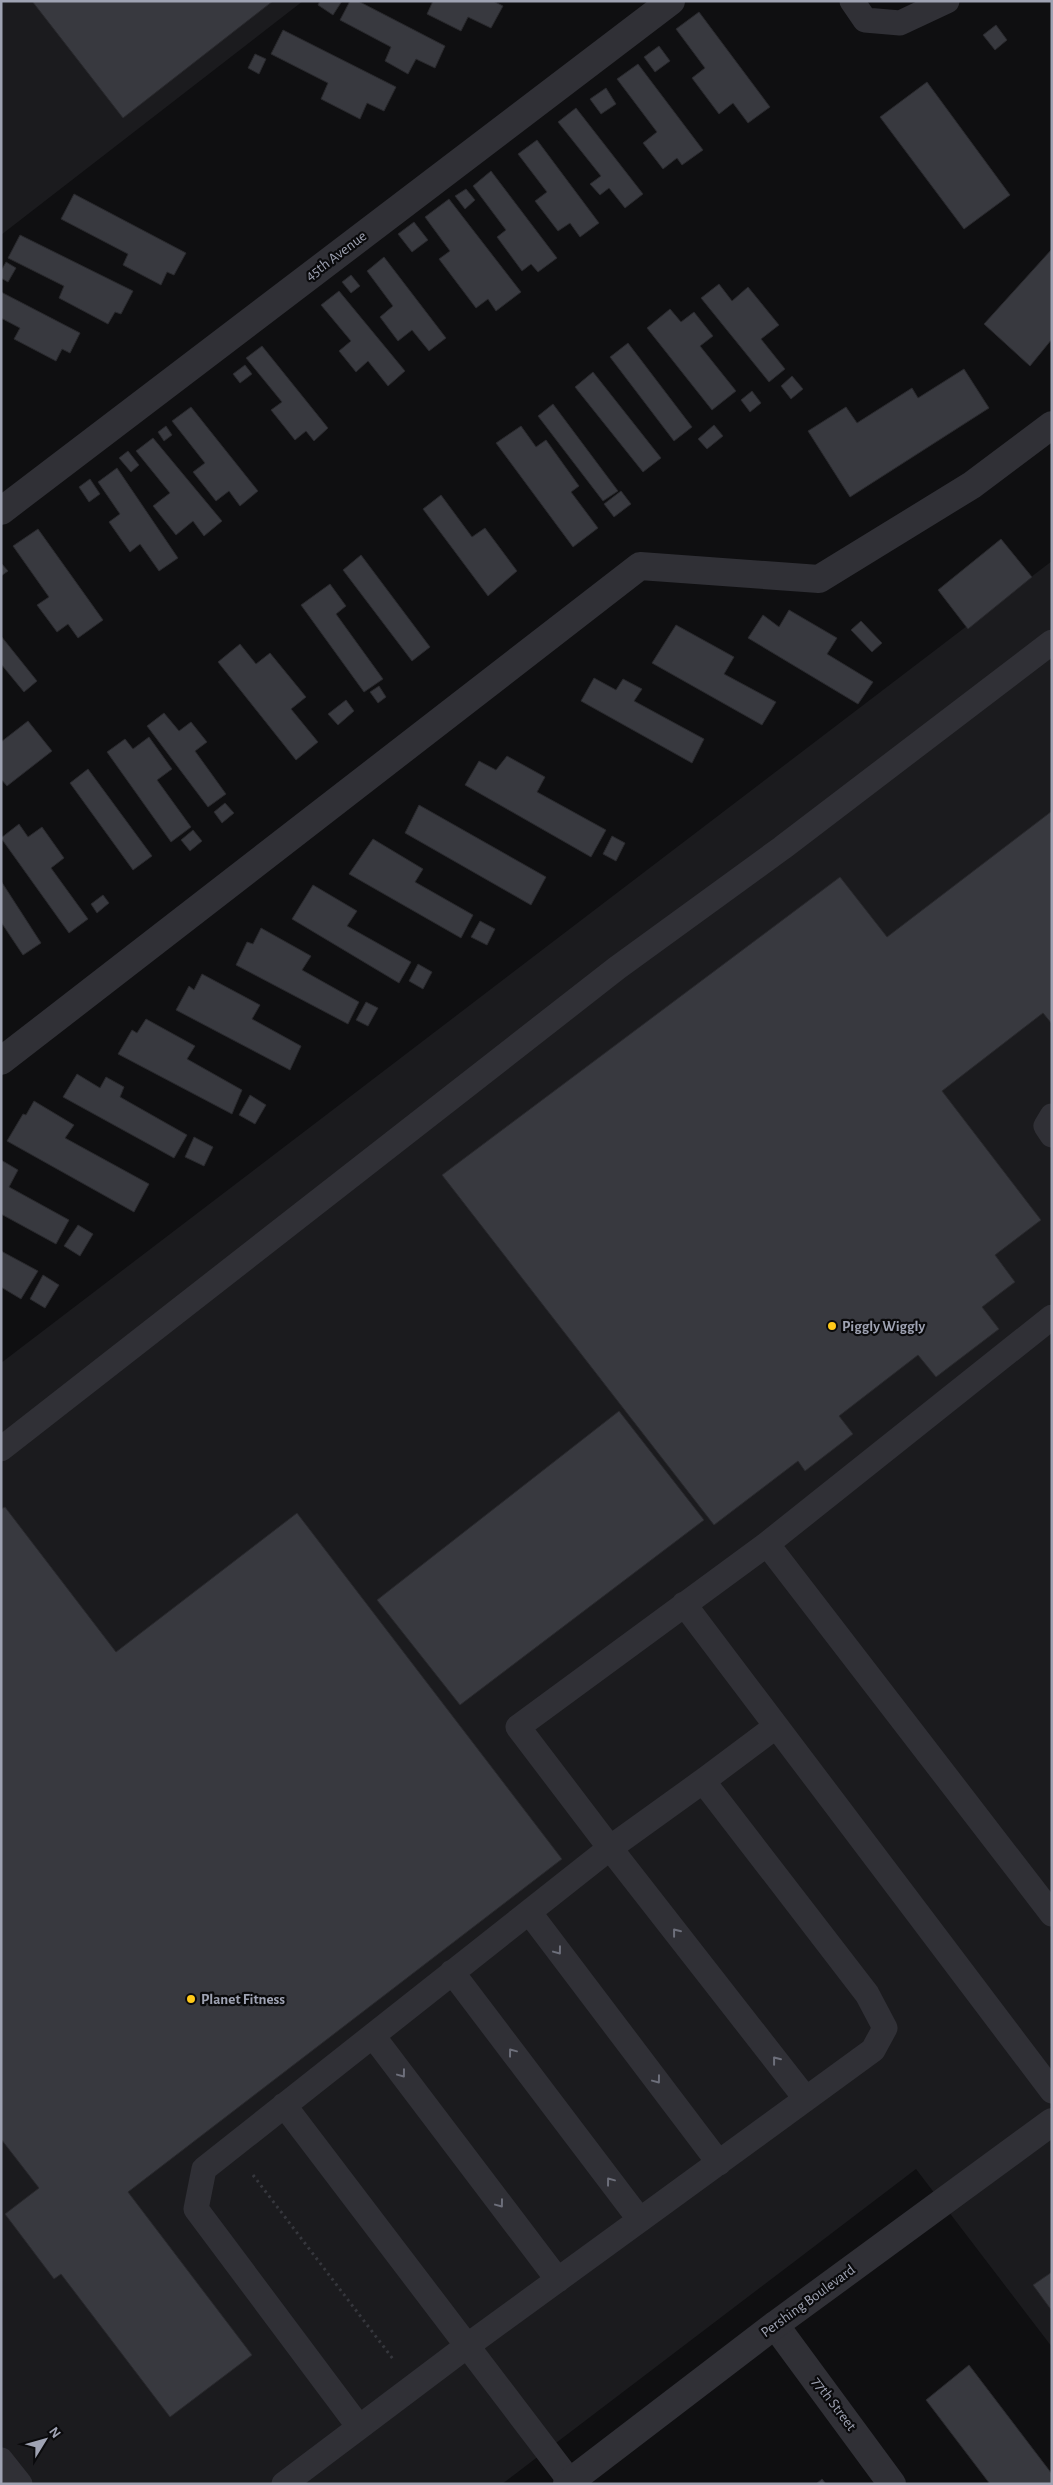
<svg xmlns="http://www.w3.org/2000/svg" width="1053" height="2485" font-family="'Alegreya Sans',sans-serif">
<rect width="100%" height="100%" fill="#0f0f11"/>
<path fill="#1b1b1e" d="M1,1H303L1,235Z
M1052,561V2347L916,2169L502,2484H1V1363Z"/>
<path fill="#38393f" stroke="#29292d" d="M32,1H273L123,118Z
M320,1H342L333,15L318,5Z
M350,1H358L445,46L435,68L416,59L408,74L385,61L391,47L340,20Z
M433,1H493L503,6L491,28L468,17L461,31L427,14Z
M699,12L770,107L748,123L733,103L719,114L692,78L705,68L676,29Z
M996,25L1007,40L995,50L983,35Z
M283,30L396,87L384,111L367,103L360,119L321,99L328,83L271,54Z
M659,46L670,61L655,72L644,57Z
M255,54L266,59L259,74L248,68Z
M638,64L703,150L682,165L677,158L663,169L643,143L657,132L617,79Z
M927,82L1010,195L964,229L880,117Z
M606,88L616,104L601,114L590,99Z
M576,108L643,194L625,208L609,188L600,195L590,184L601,176L558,122Z
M537,140L599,223L580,237L570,223L558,231L535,201L547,192L518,154Z
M491,171L557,258L538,272L531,264L522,271L497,237L506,230L473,186Z
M466,189L475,200L465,209L455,196Z
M74,194L186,253L174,275L167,272L161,285L123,265L128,254L61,219Z
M449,199L521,292L496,311L488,299L476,308L439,259L450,251L425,217Z
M414,222L428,240L412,252L398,234Z
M20,235L133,291L121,314L115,312L108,324L59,298L64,286L8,258Z
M1052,249V339L1030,366L984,324Z
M384,257L446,338L429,351L412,330L398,341L380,317L393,306L367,271Z
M6,262L16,268L8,282L1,278V271Z
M351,275L360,286L351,293L342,282Z
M719,284L732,301L748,287L779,325L761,339L785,369L769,382L701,298Z
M339,291L405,371L388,386L368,361L356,372L339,351L351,341L321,305Z
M1,292L80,333L70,353L62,349L56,361L14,339L20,328L1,318Z
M670,309L681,322L694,312L713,336L700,346L736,391L712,410L647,328Z
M628,343L692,427L674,441L610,357Z
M262,346L328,428L314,441L306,431L295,440L271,410L282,402L246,358Z
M245,365L252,374L240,383L233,374Z
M964,369L989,408L850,497L808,431L846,407L857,423L912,388L918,398Z
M593,372L661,458L643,472L575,387Z
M792,376L803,389L791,399L781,386Z
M752,391L761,403L750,412L741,400Z
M553,404L618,491L603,501L538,416Z
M191,407L258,491L240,506L229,491L216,501L193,472L205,463L172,421Z
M714,425L723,436L707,449L698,439Z
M166,426L172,435L164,441L158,432Z
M521,426L536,447L546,440L579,486L571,492L598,528L573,547L496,443Z
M153,438L222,521L204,536L193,521L176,535L153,506L170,493L136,451Z
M128,451L139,465L131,472L119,458Z
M117,468L178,558L159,571L140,544L130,552L109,522L120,514L98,482Z
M90,479L100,494L89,502L79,487Z
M621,491L631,504L614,517L604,504Z
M441,495L472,537L485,528L517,571L488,596L423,509Z
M38,529L103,620L78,638L68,624L57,632L37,605L49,597L13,546Z
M1001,539L1032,577L968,629L938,590Z
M361,555L430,647L412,661L343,570Z
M1,563L8,571L1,576Z
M330,584L346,606L336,614L383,679L364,692L301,605Z
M789,610L837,638L827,654L873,682L858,704L748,638L763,615L779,627Z
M861,621L882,643L872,652L851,630Z
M676,625L734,657L724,674L776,702L762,725L652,663Z
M1,636L37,681L24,692L1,664Z
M240,644L256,664L270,653L306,697L291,709L318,742L296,760L218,662Z
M594,678L616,690L623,679L642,689L634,701L704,739L692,763L581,701Z
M379,686L386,697L378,703L370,692Z
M346,700L354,711L338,725L328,714Z
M164,713L179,731L191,722L207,742L195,751L226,794L208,807L147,726Z
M28,721L52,751L7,786L1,779V742Z
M149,737L172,769L157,780L191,827L171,842L107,752L125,739L133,749Z
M507,756L545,777L537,792L606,830L591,857L465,785L479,761L496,770Z
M88,769L152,856L133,870L70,783Z
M225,803L234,813L222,823L214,812Z
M419,805L546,877L531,905L405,833Z
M1052,811V1024L1043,1013L942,1091L1041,1220L995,1255L1015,1282L982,1307L999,1329L936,1377L918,1355L839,1416L853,1434L805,1471L798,1461L714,1525L442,1175L840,877L887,937Z
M19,824L28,837L42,827L64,858L51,868L88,919L69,933L1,838Z
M193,830L202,841L190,851L181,840Z
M612,836L625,843L616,861L603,854Z
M373,839L423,869L415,882L473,915L461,938L349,874Z
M1,881L41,943L23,955L1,922Z
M313,885L357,911L347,926L411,962L399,983L292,919Z
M103,895L109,903L97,913L91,904Z
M480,921L495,929L487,945L471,937Z
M261,928L311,956L302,970L359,1002L348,1024L236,965L247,942L253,944Z
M418,964L432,972L423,989L409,981Z
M202,974L260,1005L252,1019L301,1046L290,1070L176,1010L189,986L194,990Z
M366,1002L378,1008L368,1026L356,1020Z
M146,1019L195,1046L187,1059L242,1090L232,1114L118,1054L132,1030L137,1033Z
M77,1074L100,1088L106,1077L124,1087L120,1097L187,1135L174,1158L63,1097Z
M250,1095L266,1105L255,1124L239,1115Z
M34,1101L74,1125L65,1138L149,1184L134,1212L7,1141L23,1114L26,1115Z
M194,1137L213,1147L204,1166L185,1157Z
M1,1160L18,1170L9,1187L69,1220L56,1244L1,1214Z
M78,1225L93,1234L80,1256L64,1246Z
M1,1251L38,1271L21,1299L1,1287Z
M43,1275L59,1285L45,1308L30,1299Z
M619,1411L704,1520L460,1705L377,1600Z
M5,1507L116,1652L297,1513L562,1859L128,2192L252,2355L170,2417L61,2274L54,2279L5,2214L39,2188L1,2139V1509Z
M1052,2272V2311L1033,2285Z
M969,2365L1052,2474V2484H990L926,2400Z
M822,2479L826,2484H816Z"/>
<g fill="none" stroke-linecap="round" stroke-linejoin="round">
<path stroke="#36373d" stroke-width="3" stroke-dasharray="2.5 4" stroke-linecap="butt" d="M253,2175L393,2359"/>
<path stroke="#303036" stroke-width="25" d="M852,1L865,20L900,23L947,1
M1052,1116L1046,1126L1052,1135
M1,1449L617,968L782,848L1052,642
M767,1544L1052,1914
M684,1604L1052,2091
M703,1781L775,1727
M529,1912L719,2163
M452,1972L640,2220
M373,2036L558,2280
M284,2105L570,2481
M359,2427L196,2209L204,2169L610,1848L806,2099
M1,2460L20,2484
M284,2484L467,2346L873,2050L885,2028L867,1994L703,1781L610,1848L518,1727L767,1544L1052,1317"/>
<path stroke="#303036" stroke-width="28" d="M1,511L671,1
M1,1061L640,566L819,579L972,485L1052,425
M775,2325L892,2484"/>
<path stroke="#303036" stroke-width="28" d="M567,2484L775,2325L1052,2122"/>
</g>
<defs><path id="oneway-chevron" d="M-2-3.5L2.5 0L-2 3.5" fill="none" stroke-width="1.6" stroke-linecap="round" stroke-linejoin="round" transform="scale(1.25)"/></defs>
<g stroke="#6d6f7b">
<use href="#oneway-chevron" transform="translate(676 1932) rotate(-128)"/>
<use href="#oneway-chevron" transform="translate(558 1951) rotate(53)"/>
<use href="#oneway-chevron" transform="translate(512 2052) rotate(-127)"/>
<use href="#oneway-chevron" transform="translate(776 2060) rotate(-128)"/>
<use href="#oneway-chevron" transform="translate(402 2074) rotate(53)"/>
<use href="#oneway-chevron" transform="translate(657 2080) rotate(53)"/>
<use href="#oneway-chevron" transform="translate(610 2181) rotate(-127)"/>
<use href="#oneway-chevron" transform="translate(500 2204) rotate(53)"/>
</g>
<g fill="#ffc919" stroke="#0a0a0c" stroke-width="2">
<circle cx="832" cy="1326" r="5"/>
<circle cx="191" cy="1999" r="5"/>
</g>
<g text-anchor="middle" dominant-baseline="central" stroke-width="4.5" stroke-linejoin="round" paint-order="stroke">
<g font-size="15" fill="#9fa3b3" stroke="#0a0a0c">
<text transform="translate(336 256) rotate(-37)">45th Avenue</text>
<text transform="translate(808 2301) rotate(-36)">Pershing Boulevard</text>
<text transform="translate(834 2404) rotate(53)">77th Street</text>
</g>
<g font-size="15" font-weight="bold" fill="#9fa3b3" stroke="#0a0a0c" text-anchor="start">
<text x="842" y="1326">Piggly Wiggly</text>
<text x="201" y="1999">Planet Fitness</text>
</g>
</g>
<rect width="1053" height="2485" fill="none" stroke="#9fa3b3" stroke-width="5"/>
<g transform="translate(45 2440) rotate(53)" stroke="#0a0a0c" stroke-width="4" paint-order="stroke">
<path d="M0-4L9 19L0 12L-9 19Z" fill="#9fa3b3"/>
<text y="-8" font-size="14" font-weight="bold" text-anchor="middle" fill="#9fa3b3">N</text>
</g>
</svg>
